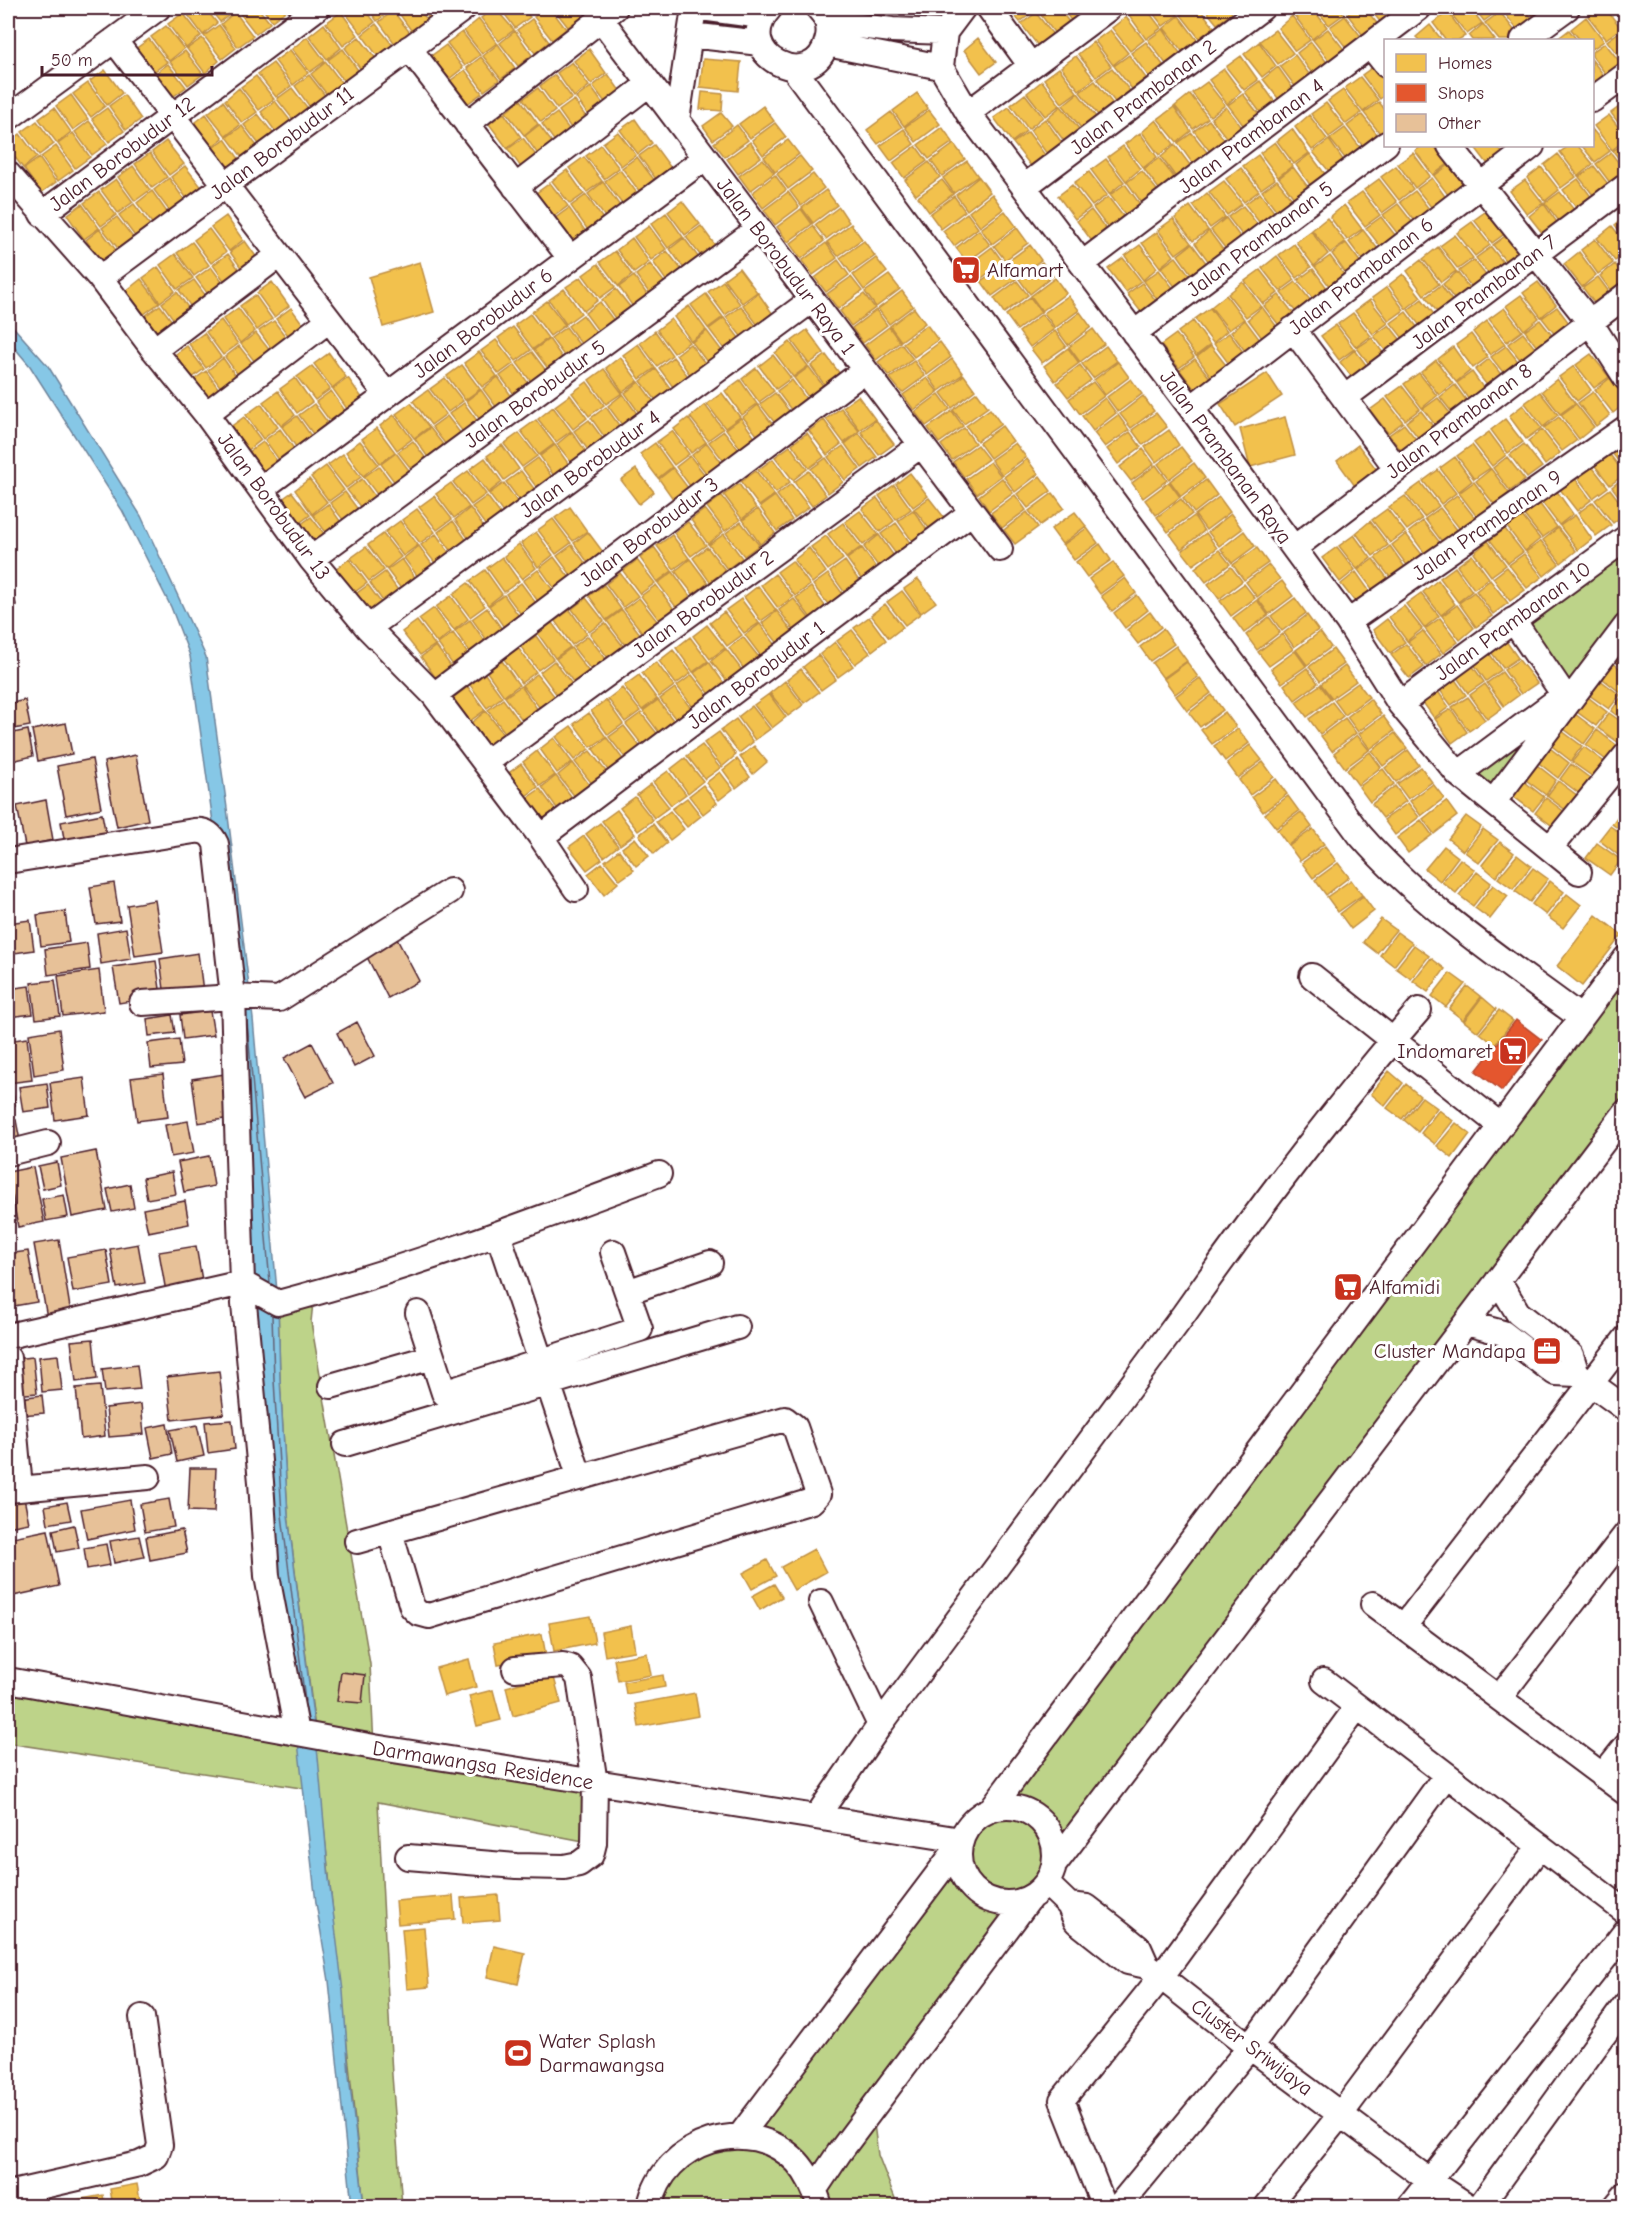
<svg xmlns="http://www.w3.org/2000/svg" width="1633" height="2214" font-family="'Comic Neue',sans-serif">
<rect width="100%" height="100%" fill="#fff"/>
<filter id="ink" filterUnits="userSpaceOnUse"><feTurbulence type="fractalNoise" baseFrequency=".0167" numOctaves="2"/><feDisplacementMap in="SourceGraphic" scale="12" xChannelSelector="R" yChannelSelector="G"/><feConvolveMatrix kernelMatrix="1 2 1 2 8 2 1 2 1" color-interpolation-filters="sRGB"/></filter>
<g filter="url(#ink)">
<path fill="#bdd389" stroke="#84795a" stroke-width="1.5" d="M1625,538V626L1494,801L1458,774L1563,696L1513,620Z
M1625,958V1112L872,2108L878,2155L898,2206H650L665,2172L740,2136L961,1840C969,1825 976,1816 992,1808Z
M314,1293L311,1322L370,1664L374,1747L591,1783L594,1843L378,1802L392,2075L402,2206H364L320,1791L8,1743V1680L316,1736L288,1515L280,1379L278,1303Z"/>
<path fill="#86c7e6" stroke="#6e849b" stroke-width="1.5" d="M8,321L48,366L141,516L206,657L227,808L253,1019L278,1303L280,1379L288,1515L318,1757L329,1879L343,1991L349,2076L364,2206H352L329,1981L316,1903L297,1733L267,1576L216,844L190,656L171,607L122,510L30,366L8,340Z"/>
<path fill="#f2c14e" stroke="#c09044" stroke-width="1.5" d="M190,8H205L217,23L203,35L185,11Z
M209,8H232L234,11L220,22Z
M242,8H258L270,23L256,34L238,11Z
M262,8H285L287,10L272,21Z
M346,8H364L375,22L361,33L343,10Z
M368,8H391L392,9L377,21Z
M398,8H418L428,21L413,33L396,9Z
M421,8H445L430,20Z
M495,8L514,30L499,41L481,18Z
M500,8H523L530,17L515,28Z
M546,8H550L566,29L552,40L534,17Z
M553,8H576L583,16L568,27Z
M1008,8H1032L1034,11L1020,22Z
M1043,8H1058L1070,23L1056,35L1038,11Z
M1062,8H1085L1087,10L1072,22Z
M1139,8H1146L1161,28L1146,39L1129,15Z
M1149,8H1173L1178,15L1163,26Z
M1191,8H1199L1214,27L1199,38L1181,15Z
M1204,8H1228L1232,13L1217,24Z
M1304,8H1312L1327,27L1312,39L1294,15Z
M1315,8H1339L1344,14L1329,25Z
M1356,8H1365L1379,26L1365,38L1347,14Z
M1369,8H1392L1397,14L1382,24Z
M1454,8H1470L1482,23L1467,34L1449,11Z
M1474,8H1497L1499,10L1484,21Z
M1505,8H1524L1535,22L1520,33L1502,10Z
M1527,8H1550L1537,20Z
M1599,8H1605L1621,28L1606,39L1588,16Z
M1613,8H1626V24Z
M393,11L411,34L396,45L379,22Z
M235,12L253,36L238,47L221,24Z
M341,12L358,35L343,46L326,23Z
M1448,12L1465,36L1458,40H1446L1433,23Z
M1500,12L1518,35L1510,40H1499L1485,23Z
M183,13L201,36L186,48L168,24Z
M1036,13L1054,36L1039,47L1021,24Z
M1179,16L1197,40L1182,51L1164,28Z
M1292,16L1310,40L1295,51L1278,28Z
M1345,16L1363,39L1348,50L1330,27Z
M1126,17L1144,40L1130,51L1112,28Z
M1586,17L1604,41L1592,49V40H1580L1571,29Z
M479,19L497,43L482,54L464,31Z
M532,19L549,42L535,53L517,30Z
M324,24L341,48L327,59L309,36Z
M376,24L394,47L379,58L362,35Z
M1483,24L1495,40H1472L1469,36Z
M219,25L236,48L222,59L204,36Z
M1430,25L1442,40H1419L1416,37Z
M166,26L184,49L169,61L151,37Z
M1163,29L1180,53L1166,64L1148,40Z
M1328,29L1346,52L1331,63L1313,40Z
M1110,30L1128,53L1113,65L1095,41Z
M1275,30L1293,53L1278,64L1260,41Z
M1569,30L1577,40H1556Z
M1622,30L1626,34L1625,64L1607,41Z
M515,31L532,55L518,66L500,43Z
M462,32L480,55L465,66L447,43Z
M307,37L325,61L310,72L292,49Z
M359,37L377,60L362,71L345,48Z
M202,38L219,61L205,73L187,49Z
M978,38L996,62L981,73L964,50Z
M149,39L167,62L152,73L134,50Z
M1093,42L1111,66L1096,77L1078,54Z
M1146,42L1163,65L1149,77L1131,53Z
M1259,42L1276,66L1262,77L1244,54Z
M1311,42L1329,65L1314,76L1297,53Z
M1605,43L1623,66L1608,77L1592,56V52Z
M498,44L515,68L501,79L483,56Z
M446,45L463,68L449,79L431,56Z
M343,49L360,73L346,84L328,60Z
M589,49L606,73L591,84L574,61Z
M290,50L308,73L293,85L275,61Z
M185,51L203,74L188,85L170,62Z
M1129,55L1146,78L1132,89L1114,66Z
M1295,55L1312,78L1297,89L1280,66Z
M1076,56L1094,79L1079,90L1061,67Z
M1241,56L1258,80L1244,90L1226,67Z
M481,57L499,80L484,91L467,68Z
M703,59L741,62L738,91L700,87Z
M1592,60L1606,78L1592,89Z
M326,62L344,86L329,97L311,74Z
M572,62L589,86L574,97L557,73Z
M273,63L291,86L276,97L258,74Z
M168,64L186,87L171,98L153,75Z
M1377,64L1386,76V94L1380,99L1362,75Z
M1278,67L1295,91L1281,102L1263,79Z
M1059,68L1077,92L1062,103L1044,79Z
M1112,68L1130,91L1115,102L1097,79Z
M1224,69L1241,92L1227,104L1209,80Z
M105,70L122,93L107,105L90,81Z
M465,70L482,93L467,104L450,81Z
M608,74L625,98L610,109L593,86Z
M309,75L327,98L312,110L295,86Z
M555,75L572,98L557,109L540,86Z
M256,76L274,99L259,110L241,87Z
M1360,77L1378,100L1363,112L1345,88Z
M1042,81L1060,105L1045,116L1027,93Z
M1095,81L1113,104L1098,115L1080,92Z
M1260,81L1277,105L1263,116L1245,92Z
M1207,82L1225,105L1210,116L1192,93Z
M88,83L105,106L91,117L73,94Z
M591,87L608,111L593,122L576,98Z
M239,88L257,112L242,123L225,100Z
M292,88L310,111L295,122L277,99Z
M538,88L555,111L541,122L523,99Z
M1343,90L1361,113L1346,124L1328,101Z
M702,92L723,94L722,111L700,109Z
M917,93L928,108L904,126L893,111Z
M1078,93L1096,117L1081,128L1063,105Z
M1025,94L1043,117L1028,129L1011,105Z
M1190,94L1208,118L1193,129L1175,106Z
M1243,94L1261,117L1246,129L1228,105Z
M71,95L88,119L73,130L56,106Z
M124,95L141,119L126,130L109,106Z
M521,100L538,124L524,135L506,112Z
M574,100L591,124L576,135L559,111Z
M223,101L240,125L226,136L208,113Z
M275,101L293,124L278,135L261,112Z
M1379,102L1386,111V134L1382,136L1364,113Z
M1626,102V133L1611,113Z
M1326,103L1344,126L1329,137L1311,114Z
M763,106L774,121L750,138L739,124Z
M1061,106L1079,129L1064,141L1047,118Z
M1009,107L1026,131L1012,142L994,118Z
M1174,107L1191,131L1177,142L1158,119Z
M1226,107L1244,130L1229,141L1211,118Z
M54,108L71,132L57,143L39,119Z
M107,108L124,131L109,142L92,119Z
M929,110L940,124L916,142L905,127Z
M891,112L902,127L878,144L867,130Z
M504,113L521,137L507,148L489,124Z
M557,113L574,136L559,147L542,124Z
M721,113L732,126L713,140L703,126Z
M206,114L223,138L209,149L191,126Z
M258,114L276,137L262,148L244,125Z
M1309,115L1327,139L1312,150L1295,127Z
M1362,115L1380,138L1365,149L1347,126Z
M1609,115L1626,137V139L1612,150L1594,126Z
M635,119L652,143L638,154L620,130Z
M1045,119L1062,143L1047,154L1030,130Z
M1156,120L1174,144L1159,155L1142,132Z
M1209,120L1227,143L1212,154L1194,131Z
M37,121L54,144L39,155L22,132Z
M89,121L107,144L92,155L75,132Z
M775,123L786,137L763,155L752,140Z
M539,125L557,149L542,160L525,136Z
M737,125L748,140L725,157L714,143Z
M242,126L260,150L245,161L227,137Z
M942,127L953,142L929,159L918,145Z
M1345,128L1363,151L1348,162L1330,139Z
M904,129L914,144L891,161L880,146Z
M1292,129L1309,153L1294,164L1277,141Z
M1592,129L1610,151L1595,162L1582,146H1592Z
M618,132L636,155L621,166L603,143Z
M1028,132L1045,155L1031,166L1013,143Z
M73,133L90,157L75,168L58,144Z
M1140,133L1157,157L1143,168L1125,144Z
M1192,133L1210,156L1195,167L1178,143Z
M20,134L37,157L23,168L8,148V143Z
M523,138L540,161L525,173L508,149Z
M225,139L242,163L228,174L210,150Z
M788,140L799,154L775,172L764,157Z
M1329,140L1346,164L1332,175L1313,152Z
M166,141L184,164L169,175L152,152Z
M750,142L761,157L738,174L727,159Z
M1275,142L1292,166L1278,177L1260,153Z
M1626,142V168L1613,151Z
M954,144L965,159L942,176L931,161Z
M601,145L619,168L604,179L586,156Z
M654,145L671,168L656,179L639,156Z
M1175,145L1193,169L1178,180L1161,157Z
M56,146L73,170L58,181L41,157Z
M916,146L927,161L904,178L893,163Z
M1123,146L1140,169L1126,181L1108,157Z
M1422,146H1434L1448,164L1433,175L1415,151Z
M1474,146H1497L1505,156L1490,167Z
M1569,146H1578L1593,164L1578,176L1560,152Z
M150,153L167,177L152,188L135,164Z
M1413,153L1430,176L1415,188L1398,164Z
M1611,153L1626,172V179L1614,188L1596,164Z
M1310,154L1328,178L1313,189L1296,165Z
M1558,154L1576,177L1561,188L1544,165Z
M1258,155L1275,179L1261,189L1243,166Z
M800,156L812,171L788,189L777,174Z
M584,157L602,181L587,192L569,168Z
M637,157L655,181L640,192L622,168Z
M39,158L56,182L41,193L24,169Z
M1159,158L1177,181L1162,193L1144,169Z
M763,159L774,173L750,191L739,176Z
M1106,159L1124,182L1109,194L1091,170Z
M967,161L978,176L954,193L943,178Z
M929,162L940,177L916,195L905,180Z
M1449,165L1466,188L1452,200L1434,176Z
M133,166L150,190L135,201L118,177Z
M185,166L203,189L188,200L171,177Z
M1396,166L1413,189L1399,200L1381,177Z
M1594,166L1612,189L1597,200L1579,177Z
M1293,167L1311,191L1297,202L1279,178Z
M1541,167L1559,190L1545,201L1527,178Z
M1241,168L1259,191L1244,202L1226,179Z
M567,170L584,194L570,204L552,181Z
M620,170L637,193L622,204L605,181Z
M1142,171L1160,194L1144,206L1127,182Z
M1089,172L1107,195L1092,206L1074,183Z
M813,174L824,188L801,206L790,191Z
M775,175L786,190L763,208L752,193Z
M979,177L990,192L967,210L956,195Z
M169,178L186,202L171,213L154,190Z
M1432,178L1449,202L1435,212L1417,189Z
M116,179L133,202L118,213L101,190Z
M1379,179L1397,202L1382,213L1364,190Z
M1578,179L1595,202L1580,213L1563,190Z
M942,180L953,194L929,212L918,197Z
M1277,180L1295,203L1280,215L1262,191Z
M1525,180L1543,203L1527,214L1510,191Z
M1224,181L1242,204L1227,215L1209,192Z
M603,182L620,206L605,217L588,194Z
M550,183L568,206L553,217L535,194Z
M1125,184L1142,207L1128,218L1110,195Z
M1072,185L1090,208L1075,219L1058,196Z
M826,190L837,205L813,223L802,208Z
M152,191L169,215L154,226L137,203Z
M1415,191L1433,214L1418,225L1400,202Z
M99,192L116,215L101,226L84,203Z
M788,192L799,207L775,225L764,210Z
M1362,192L1380,215L1365,226L1347,203Z
M1560,192L1578,215L1563,226L1545,203Z
M1207,193L1225,217L1210,228L1193,205Z
M1260,193L1277,216L1263,227L1245,204Z
M992,194L1003,209L980,227L969,212Z
M586,195L603,219L588,230L571,206Z
M954,196L965,211L941,229L930,214Z
M1108,197L1126,220L1111,232L1093,208Z
M682,201L700,224L685,235L668,212Z
M82,204L99,228L84,239L67,215Z
M134,204L152,228L137,239L119,215Z
M1398,204L1416,227L1401,238L1383,215Z
M1544,204L1561,228L1547,239L1529,216Z
M1344,205L1362,229L1347,240L1330,217Z
M1190,206L1208,230L1193,241L1175,218Z
M1243,206L1261,229L1246,240L1228,217Z
M839,207L849,222L826,239L815,225Z
M569,208L586,232L572,243L554,219Z
M801,209L812,224L788,242L777,227Z
M1489,209L1507,232L1492,243L1474,220Z
M1091,210L1109,233L1094,244L1077,221Z
M1005,211L1016,226L992,244L981,229Z
M666,213L683,237L668,248L651,224Z
M967,213L978,228L954,246L943,231Z
M226,216L243,240L229,251L211,227Z
M1626,216V240L1615,225Z
M117,217L135,240L120,251L102,228Z
M1381,217L1399,240L1384,251L1366,228Z
M1226,218L1244,242L1229,253L1211,230Z
M1327,218L1345,242L1330,253L1312,230Z
M1173,219L1191,243L1176,254L1158,230Z
M1472,222L1490,245L1475,256L1457,233Z
M851,224L862,239L838,256L827,242Z
M649,226L666,249L651,260L634,237Z
M701,226L718,249L704,260L686,237Z
M813,226L824,241L801,259L790,244Z
M1612,226L1626,244V253L1615,261L1597,238Z
M1017,228L1028,243L1005,260L994,246Z
M100,229L118,253L103,264L86,240Z
M209,229L226,252L211,263L194,240Z
M979,230L990,245L967,262L956,248Z
M1363,230L1381,253L1366,265L1349,242Z
M1209,231L1227,255L1212,266L1195,243Z
M1311,231L1328,254L1314,266L1296,242Z
M1157,232L1174,256L1160,267L1142,243Z
M1508,234L1526,257L1511,268L1493,245Z
M1455,235L1473,258L1458,269L1440,246Z
M632,238L649,262L634,273L617,250Z
M684,238L702,262L687,273L670,249Z
M1595,239L1613,263L1598,274L1581,250Z
M245,241L262,265L247,276L230,252Z
M864,241L875,256L851,273L840,258Z
M192,242L209,265L194,276L177,253Z
M826,243L837,258L813,275L802,261Z
M1346,243L1364,267L1349,278L1332,254Z
M1192,244L1210,268L1195,279L1178,255Z
M1294,244L1311,267L1297,278L1279,255Z
M1030,245L1041,260L1017,277L1006,263Z
M1140,245L1157,268L1143,280L1125,256Z
M992,247L1003,262L979,280L968,265Z
M1438,247L1456,271L1441,282L1423,259Z
M1491,247L1509,270L1494,281L1476,258Z
M615,251L632,275L618,286L600,262Z
M667,251L685,274L670,286L653,262Z
M1579,252L1596,275L1582,287L1564,264Z
M175,254L193,278L177,289L160,265Z
M228,254L245,278L230,289L213,265Z
M1277,256L1295,280L1280,291L1262,268Z
M1330,256L1347,279L1333,291L1315,267Z
M1176,257L1193,280L1179,292L1161,268Z
M876,258L887,272L864,290L853,275Z
M1123,258L1141,281L1126,292L1108,269Z
M838,260L849,275L826,292L815,278Z
M1421,260L1439,284L1424,295L1407,271Z
M1474,260L1492,283L1477,294L1459,271Z
M420,262L434,312L383,327L369,277Z
M1042,262L1053,276L1030,294L1019,279Z
M598,264L615,287L600,298L583,275Z
M650,264L668,287L653,298L636,275Z
M1005,264L1016,279L992,296L981,281Z
M1615,264L1626,279V293L1617,299L1600,276Z
M158,267L175,291L160,302L143,278Z
M211,267L228,290L213,301L196,278Z
M739,268L757,292L742,303L724,279Z
M1313,269L1330,292L1316,303L1298,280Z
M1159,270L1177,293L1161,305L1144,281Z
M1260,270L1278,293L1263,304L1245,281Z
M1457,272L1475,296L1460,307L1443,284Z
M1403,274L1421,297L1406,309L1389,285Z
M889,275L900,289L876,307L865,292Z
M634,276L651,300L636,311L619,287Z
M581,277L598,300L584,311L566,287Z
M851,277L862,291L838,309L827,294Z
M1598,277L1615,300L1601,312L1583,288Z
M1055,278L1066,293L1042,311L1031,296Z
M141,279L159,303L144,314L126,291Z
M194,280L211,303L196,314L179,290Z
M723,281L740,304L725,315L708,292Z
M1017,281L1028,295L1004,313L994,298Z
M272,282L289,306L274,317L257,293Z
M1243,282L1261,306L1246,317L1228,294Z
M1296,282L1314,305L1299,316L1281,293Z
M1538,282L1556,305L1541,317L1523,293Z
M1142,283L1160,306L1145,317L1127,294Z
M1441,285L1458,309L1443,320L1426,297Z
M1387,287L1404,310L1389,321L1372,298Z
M564,289L581,313L566,324L549,300Z
M616,289L634,312L619,324L602,300Z
M902,291L913,306L889,324L878,309Z
M177,292L194,316L179,327L162,303Z
M758,293L775,317L760,328L743,305Z
M706,294L723,317L708,328L691,305Z
M864,294L875,308L851,326L840,311Z
M255,295L272,319L257,330L240,306Z
M1226,295L1244,319L1229,330L1211,307Z
M1279,295L1297,318L1282,329L1264,306Z
M1521,295L1539,318L1524,330L1506,306Z
M1068,296L1079,310L1055,328L1044,313Z
M1030,297L1041,312L1017,330L1006,315Z
M1422,299L1440,322L1426,334L1408,310Z
M1370,300L1388,323L1373,334L1355,311Z
M547,301L565,325L550,336L532,312Z
M600,302L617,325L602,336L585,313Z
M160,305L177,328L162,339L145,316Z
M689,306L706,330L691,341L674,317Z
M741,306L759,330L744,340L726,317Z
M1262,307L1280,331L1265,342L1248,319Z
M1557,307L1575,331L1560,341L1542,318Z
M238,308L255,331L240,343L223,319Z
M291,308L308,331L293,342L276,319Z
M914,308L925,323L901,341L890,326Z
M1210,308L1227,331L1213,343L1195,319Z
M1504,308L1522,331L1507,342L1489,319Z
M876,310L887,325L863,343L852,328Z
M1080,312L1091,327L1068,345L1057,330Z
M1406,312L1423,335L1409,346L1391,323Z
M1353,313L1371,336L1356,347L1338,324Z
M530,314L548,338L533,349L515,325Z
M1042,314L1054,329L1030,347L1019,332Z
M583,315L600,338L585,349L568,326Z
M724,318L742,342L727,353L709,329Z
M671,319L689,342L674,353L657,330Z
M221,320L238,344L223,355L206,332Z
M1245,320L1263,344L1248,355L1231,332Z
M1540,320L1558,343L1543,355L1525,331Z
M274,321L291,344L276,355L259,331Z
M1193,321L1210,345L1196,356L1178,332Z
M1487,321L1505,344L1490,355L1473,332Z
M927,325L938,340L914,357L903,343Z
M1336,325L1354,349L1339,360L1321,336Z
M1389,325L1407,348L1392,359L1374,336Z
M513,327L531,350L516,361L498,338Z
M566,327L583,350L568,361L551,338Z
M889,327L900,342L876,360L865,345Z
M1093,329L1104,344L1080,362L1069,347Z
M807,330L824,353L809,364L792,341Z
M655,331L672,355L657,366L640,343Z
M707,331L725,355L710,366L692,342Z
M1055,331L1066,346L1042,363L1031,349Z
M204,333L221,357L206,368L189,344Z
M256,333L274,356L259,367L241,344Z
M1229,333L1246,356L1232,368L1214,344Z
M1523,333L1541,356L1526,367L1508,344Z
M1176,334L1194,357L1179,368L1161,345Z
M1471,334L1488,357L1473,368L1456,345Z
M1372,338L1389,361L1375,372L1357,348Z
M549,339L566,363L552,374L534,350Z
M496,340L514,363L499,374L481,351Z
M790,342L808,366L793,377L775,353Z
M940,342L951,357L927,375L916,360Z
M638,344L655,368L640,379L623,355Z
M690,344L708,367L693,379L676,355Z
M901,344L913,359L889,376L878,362Z
M187,346L204,369L189,380L172,357Z
M239,346L257,369L242,380L225,357Z
M1106,346L1117,361L1093,378L1082,364Z
M1211,346L1229,369L1214,381L1197,357Z
M1506,346L1524,369L1509,380L1491,357Z
M1453,347L1470,371L1456,382L1438,359Z
M1068,348L1079,363L1055,381L1044,366Z
M1355,350L1373,374L1358,385L1340,362Z
M479,352L497,376L482,387L464,363Z
M532,352L550,376L535,387L517,363Z
M329,353L346,377L332,388L314,364Z
M1591,354L1609,377L1594,388L1576,365Z
M773,355L791,378L776,389L759,366Z
M826,355L843,378L828,390L811,366Z
M620,357L638,381L623,392L606,368Z
M673,357L691,380L676,391L659,368Z
M223,358L240,382L225,393L208,370Z
M952,359L963,374L939,391L929,377Z
M1195,359L1213,382L1198,394L1180,370Z
M1489,359L1507,382L1493,393L1475,370Z
M1436,360L1453,384L1439,395L1421,372Z
M914,361L925,376L902,393L890,378Z
M1118,362L1129,377L1105,395L1094,380Z
M462,365L480,389L465,400L447,376Z
M515,365L532,388L518,399L500,376Z
M1080,365L1091,380L1068,397L1057,383Z
M312,366L330,389L315,400L297,377Z
M1574,366L1591,390L1577,401L1559,377Z
M809,367L827,391L812,402L794,378Z
M756,368L774,391L759,402L742,379Z
M604,369L622,393L606,404L589,380Z
M656,369L674,393L659,404L641,381Z
M206,371L223,395L208,406L191,382Z
M1472,372L1489,396L1474,407L1457,383Z
M1267,373L1282,396L1235,427L1220,404Z
M1419,373L1437,396L1422,408L1404,384Z
M964,375L975,390L952,408L941,393Z
M498,377L515,401L500,412L483,389Z
M295,378L312,402L297,413L280,389Z
M348,378L365,402L350,413L333,389Z
M445,378L463,401L448,412L430,389Z
M927,378L938,392L914,410L903,395Z
M1610,378L1626,399V403L1613,413L1595,390Z
M1131,379L1142,394L1118,412L1107,397Z
M1557,379L1575,403L1560,414L1542,391Z
M740,380L757,404L742,415L725,391Z
M792,380L810,404L795,415L777,391Z
M587,382L604,405L589,416L572,393Z
M639,382L657,406L642,417L625,393Z
M1093,382L1104,396L1080,414L1069,399Z
M1455,385L1472,408L1458,420L1440,397Z
M1402,386L1420,409L1405,420L1387,397Z
M428,390L446,414L431,425L413,401Z
M481,390L498,414L484,425L466,401Z
M278,391L295,415L281,426L263,402Z
M331,391L348,415L333,425L316,402Z
M977,392L988,407L964,424L953,410Z
M1540,392L1558,415L1543,427L1525,403Z
M1593,392L1610,415L1596,426L1578,403Z
M722,393L740,417L725,428L707,404Z
M775,393L793,416L778,427L760,404Z
M623,394L640,418L625,429L608,406Z
M939,394L950,409L926,426L915,412Z
M570,395L587,418L573,429L555,406Z
M858,396L875,419L860,430L843,407Z
M1143,396L1154,411L1131,428L1120,414Z
M1105,398L1116,413L1093,431L1082,416Z
M1438,398L1456,421L1441,433L1423,409Z
M1385,399L1403,422L1388,433L1370,410Z
M411,403L429,427L414,438L396,414Z
M464,403L481,426L467,437L449,414Z
M261,404L278,427L263,439L246,415Z
M314,404L331,427L316,438L299,415Z
M1576,404L1594,427L1579,439L1561,415Z
M705,405L723,429L708,440L690,417Z
M758,405L776,429L761,440L743,417Z
M1523,405L1541,428L1526,439L1509,416Z
M553,407L571,431L556,442L538,419Z
M606,407L623,431L608,442L591,418Z
M841,408L859,431L844,443L826,419Z
M990,409L1001,424L977,441L966,426Z
M952,411L963,426L939,443L928,428Z
M1421,411L1439,434L1424,445L1406,422Z
M1156,413L1167,427L1143,445L1132,430Z
M394,415L412,439L397,450L380,426Z
M1118,415L1129,430L1105,447L1094,433Z
M297,416L314,440L299,451L282,427Z
M447,416L465,439L450,450L432,427Z
M244,417L261,440L247,451L229,428Z
M1285,417L1295,455L1250,467L1240,429Z
M1559,417L1577,440L1562,451L1544,428Z
M688,418L706,442L691,453L674,429Z
M741,418L758,442L744,453L726,429Z
M1505,419L1523,442L1508,453L1491,430Z
M536,420L554,444L539,455L521,431Z
M589,420L606,443L591,454L574,431Z
M824,420L841,444L827,455L809,431Z
M876,420L894,444L879,455L861,432Z
M1404,424L1422,447L1407,458L1389,435Z
M1002,426L1013,441L990,458L979,443Z
M377,428L395,452L380,463L362,439Z
M430,428L448,451L432,463L415,439Z
M964,428L975,443L952,460L941,445Z
M280,429L297,453L282,464L265,440Z
M1169,430L1179,445L1156,462L1145,447Z
M1542,430L1560,453L1545,465L1528,441Z
M672,431L689,454L674,465L657,442Z
M724,431L742,454L727,465L709,442Z
M572,432L589,456L575,467L557,444Z
M1130,432L1141,447L1118,464L1107,449Z
M1489,432L1506,455L1492,466L1474,443Z
M519,433L537,456L522,467L504,444Z
M807,433L824,457L809,468L792,444Z
M859,433L877,457L862,468L845,444Z
M1626,440V471L1609,449Z
M360,441L378,464L363,476L346,452Z
M413,441L430,464L416,475L398,452Z
M263,442L280,465L266,476L248,453Z
M655,443L672,467L658,478L640,454Z
M707,443L725,467L710,478L692,455Z
M1015,443L1026,457L1002,475L991,460Z
M1524,444L1542,467L1527,478L1510,455Z
M502,445L519,469L504,480L487,456Z
M555,445L572,469L557,480L540,456Z
M977,445L988,459L964,477L953,462Z
M1358,445L1377,470L1355,486L1337,461Z
M1472,445L1490,468L1474,479L1457,456Z
M790,446L807,469L793,480L775,457Z
M843,446L860,469L845,480L828,457Z
M1181,447L1192,461L1169,479L1158,464Z
M1143,449L1154,464L1131,481L1120,467Z
M1607,451L1625,474L1610,485L1592,462Z
M396,453L414,477L399,488L381,464Z
M343,454L361,477L346,488L328,465Z
M690,456L708,479L693,490L676,467Z
M1455,457L1472,481L1458,492L1440,468Z
M1507,457L1525,480L1510,491L1493,468Z
M485,458L502,482L488,493L470,469Z
M538,458L555,481L540,492L523,469Z
M826,458L843,482L828,493L811,469Z
M773,459L790,482L776,493L758,470Z
M1027,459L1038,474L1015,492L1004,477Z
M990,462L1001,476L977,494L966,479Z
M1194,463L1205,478L1181,496L1170,481Z
M1590,464L1608,487L1593,498L1576,475Z
M1156,465L1167,480L1143,498L1132,483Z
M326,466L344,490L329,501L311,477Z
M379,466L397,490L382,501L364,477Z
M673,468L691,492L676,503L659,479Z
M636,469L654,492L639,504L621,480Z
M1491,469L1509,493L1494,504L1476,481Z
M1438,470L1456,493L1441,504L1423,481Z
M468,471L486,494L471,505L453,482Z
M521,471L538,494L523,505L506,482Z
M756,471L774,495L759,506L741,482Z
M809,471L826,495L812,506L794,482Z
M910,473L928,496L913,507L896,484Z
M1040,476L1051,491L1028,508L1017,494Z
M1626,476V506L1612,487Z
M1574,477L1591,500L1577,511L1559,488Z
M1002,478L1013,493L989,511L979,496Z
M309,479L327,502L312,514L295,490Z
M362,479L379,502L365,513L347,490Z
M1206,480L1217,495L1194,513L1183,498Z
M1169,482L1180,497L1156,515L1145,500Z
M1474,482L1491,505L1477,517L1459,493Z
M451,483L469,507L454,518L436,494Z
M504,483L521,507L507,518L489,494Z
M1421,483L1439,506L1424,517L1406,494Z
M739,484L756,508L742,519L724,495Z
M791,484L809,507L794,518L777,495Z
M894,485L911,509L896,520L879,496Z
M1610,489L1626,510V513L1613,523L1595,500Z
M1556,490L1573,514L1559,525L1541,501Z
M292,492L310,515L295,526L277,503Z
M345,492L362,515L348,526L330,503Z
M1053,493L1064,508L1040,525L1029,511Z
M1015,495L1026,510L1002,528L991,513Z
M1457,495L1475,518L1460,529L1442,506Z
M434,496L452,519L437,530L419,507Z
M487,496L504,519L489,530L472,507Z
M722,496L740,520L725,531L707,507Z
M775,496L792,520L777,531L760,507Z
M1405,496L1422,519L1407,530L1389,507Z
M1219,497L1230,512L1206,530L1195,515Z
M877,498L894,521L880,532L862,509Z
M929,498L947,521L932,532L914,509Z
M1181,499L1192,514L1168,532L1157,517Z
M1593,502L1611,525L1596,536L1578,513Z
M1539,503L1557,527L1542,538L1524,515Z
M328,504L345,528L331,539L313,515Z
M570,507L587,531L573,541L555,518Z
M470,508L487,532L472,543L455,520Z
M1440,508L1458,531L1443,543L1425,519Z
M417,509L435,532L420,543L402,520Z
M705,509L723,532L708,544L691,520Z
M758,509L775,533L760,544L743,520Z
M1387,509L1405,532L1390,543L1372,520Z
M913,510L930,534L915,545L898,521Z
M860,511L878,534L863,545L845,522Z
M1027,512L1038,527L1015,544L1004,530Z
M1075,512L1086,526L1062,544L1051,529Z
M1231,514L1242,529L1219,546L1208,532Z
M1575,515L1592,539L1578,550L1560,526Z
M1194,516L1204,531L1181,549L1170,534Z
M1522,516L1540,539L1525,551L1507,527Z
M311,517L329,540L314,551L296,528Z
M553,519L571,543L556,554L538,530Z
M400,521L418,545L403,556L385,532Z
M453,521L470,545L455,556L438,532Z
M1370,521L1388,545L1373,556L1356,533Z
M1423,521L1441,544L1426,555L1409,532Z
M688,522L706,545L691,556L674,533Z
M741,522L759,545L744,556L726,533Z
M843,523L861,547L846,558L828,534Z
M896,523L913,547L899,558L881,534Z
M1087,528L1098,543L1074,560L1063,545Z
M1558,528L1576,551L1561,563L1543,540Z
M1505,529L1523,552L1508,563L1490,540Z
M1244,531L1255,546L1232,563L1221,549Z
M536,532L553,555L538,567L521,543Z
M588,532L606,556L591,567L574,543Z
M1206,533L1217,548L1193,565L1182,551Z
M383,534L401,557L386,569L368,545Z
M436,534L453,558L439,568L421,545Z
M724,534L742,558L727,569L709,545Z
M1406,534L1424,557L1409,568L1392,545Z
M672,535L689,558L674,569L657,546Z
M879,535L896,559L881,570L864,547Z
M1354,535L1371,558L1357,569L1339,546Z
M826,536L843,559L828,570L811,547Z
M1488,541L1506,565L1491,576L1474,553Z
M1541,541L1559,564L1544,576L1526,552Z
M519,544L536,568L522,579L504,556Z
M1100,544L1111,560L1087,577L1076,562Z
M572,545L589,568L574,579L557,556Z
M419,546L436,570L421,581L404,558Z
M1390,546L1407,570L1393,581L1375,558Z
M366,547L384,570L369,581L351,558Z
M654,547L672,571L657,582L640,558Z
M707,547L725,570L710,582L693,558Z
M1337,547L1355,570L1340,582L1322,558Z
M809,548L826,572L812,583L794,560Z
M862,548L879,572L864,583L847,559Z
M1257,548L1268,563L1244,580L1233,565Z
M1219,550L1230,564L1206,582L1195,568Z
M1524,554L1542,577L1527,588L1509,565Z
M1472,555L1489,578L1474,589L1457,566Z
M502,557L519,581L504,592L487,568Z
M554,557L572,581L557,592L540,568Z
M349,559L367,583L352,594L334,571Z
M402,559L419,583L405,594L387,570Z
M690,559L708,583L693,594L675,571Z
M1373,559L1391,583L1376,594L1358,570Z
M637,560L655,583L640,594L623,571Z
M792,561L810,585L795,596L777,572Z
M845,561L862,585L847,596L830,572Z
M1113,562L1124,576L1100,594L1089,579Z
M1269,565L1280,579L1257,597L1246,582Z
M1231,567L1242,581L1219,599L1208,584Z
M1455,567L1472,591L1458,602L1440,578Z
M1507,567L1525,590L1510,601L1493,578Z
M485,570L502,594L488,605L470,581Z
M538,570L555,593L540,604L523,581Z
M385,572L402,596L387,607L370,583Z
M673,572L690,596L676,607L658,583Z
M1356,572L1373,596L1359,607L1341,584Z
M620,573L638,596L623,607L606,584Z
M775,574L793,597L778,608L761,585Z
M828,574L845,597L831,608L813,585Z
M1125,578L1136,593L1112,611L1101,596Z
M918,579L936,602L921,613L904,589Z
M1438,580L1455,604L1441,615L1423,592Z
M1490,580L1508,603L1493,614L1476,591Z
M1282,581L1293,596L1269,614L1258,599Z
M468,583L485,606L470,617L453,594Z
M521,583L538,606L523,617L506,594Z
M1244,584L1255,598L1231,616L1220,601Z
M368,585L385,608L371,619L353,596Z
M604,585L621,609L606,620L589,596Z
M656,585L674,609L659,620L641,596Z
M758,586L776,610L761,621L744,597Z
M811,587L828,610L813,621L796,598Z
M902,591L920,614L905,625L887,602Z
M1474,592L1492,616L1476,627L1459,603Z
M1421,593L1439,616L1424,628L1406,604Z
M504,595L521,619L506,630L489,606Z
M1137,595L1148,610L1125,628L1114,613Z
M451,596L468,619L454,630L436,607Z
M586,598L604,621L589,632L572,609Z
M639,598L657,621L642,632L624,609Z
M1295,598L1306,613L1282,631L1271,616Z
M741,599L759,623L744,633L726,610Z
M794,599L812,622L796,633L779,610Z
M1257,600L1268,615L1244,633L1233,618Z
M885,604L903,627L889,638L871,615Z
M1457,605L1474,628L1460,640L1442,616Z
M1404,606L1422,629L1407,641L1389,617Z
M434,608L451,632L437,643L419,619Z
M487,608L504,632L489,643L472,619Z
M570,610L587,634L572,645L555,621Z
M622,610L640,634L625,645L607,621Z
M777,611L795,635L780,646L762,623Z
M724,612L742,635L727,646L710,623Z
M1150,612L1161,627L1138,644L1127,630Z
M1307,615L1318,630L1294,647L1284,633Z
M869,617L886,640L872,651L854,628Z
M1269,617L1280,632L1257,650L1246,635Z
M1440,618L1458,642L1443,653L1425,629Z
M1387,619L1405,642L1390,653L1373,630Z
M470,620L487,644L472,655L455,631Z
M417,621L435,645L420,655L402,632Z
M552,623L570,647L555,658L538,634Z
M605,623L623,646L608,658L590,634Z
M760,624L778,648L763,659L745,635Z
M707,625L725,648L710,659L693,636Z
M1163,629L1174,644L1150,661L1140,647Z
M852,630L870,653L855,664L837,641Z
M1423,631L1441,654L1426,666L1408,642Z
M1320,632L1331,647L1307,665L1296,650Z
M453,633L470,657L455,668L438,644Z
M1282,634L1293,649L1269,666L1258,652Z
M1501,634L1518,658L1503,668L1486,645Z
M536,636L553,659L538,670L521,647Z
M588,636L606,659L591,670L573,647Z
M690,637L708,661L693,672L676,648Z
M743,637L761,660L746,672L729,648Z
M835,642L853,666L838,677L820,654Z
M1406,644L1424,667L1409,678L1391,655Z
M436,646L453,669L438,681L421,657Z
M1176,646L1187,661L1163,678L1152,663Z
M1484,646L1501,670L1486,681L1469,657Z
M1626,646V669L1611,658Z
M518,648L536,672L521,683L504,659Z
M571,648L589,672L574,683L556,659Z
M726,649L744,673L729,684L711,661Z
M1333,649L1344,664L1320,681L1309,667Z
M673,650L691,673L676,684L659,661Z
M1295,651L1306,666L1282,683L1271,669Z
M818,655L836,679L821,690L803,667Z
M1467,658L1484,682L1468,693L1451,669Z
M1519,660L1537,683L1521,694L1504,670Z
M1609,660L1626,673V687L1621,693L1598,675Z
M502,661L519,685L504,696L487,672Z
M554,661L572,684L557,695L540,672Z
M656,662L674,686L659,697L642,673Z
M709,662L726,686L712,697L694,673Z
M1187,662L1198,677L1175,694L1164,679Z
M1345,666L1356,681L1332,698L1321,684Z
M1307,668L1318,683L1295,700L1284,685Z
M801,669L819,692L804,703L787,680Z
M1449,671L1466,695L1451,705L1434,682Z
M1502,672L1519,695L1504,706L1487,683Z
M485,674L502,697L487,708L470,685Z
M537,674L555,697L540,708L522,685Z
M639,675L657,699L642,710L624,686Z
M692,675L710,698L695,710L677,686Z
M1596,677L1620,695L1609,709L1585,692Z
M1200,678L1211,693L1187,711L1176,696Z
M785,681L803,705L788,716L770,693Z
M1358,683L1369,697L1345,715L1334,700Z
M1432,683L1449,707L1434,718L1417,694Z
M1485,684L1502,708L1487,719L1470,695Z
M1320,685L1331,699L1307,717L1296,702Z
M521,686L538,710L523,721L505,697Z
M468,687L485,710L470,721L453,698Z
M622,688L640,711L625,722L608,699Z
M675,688L693,711L678,722L660,699Z
M769,694L786,717L772,728L754,705Z
M1584,694L1607,712L1596,726L1573,709Z
M1212,695L1223,710L1200,727L1189,713Z
M1622,696L1626,699V722L1611,711Z
M1468,697L1485,720L1469,731L1452,707Z
M503,699L521,723L506,734L488,710Z
M1370,699L1381,714L1358,732L1347,717Z
M606,700L623,724L608,735L591,711Z
M658,700L676,724L661,735L643,711Z
M1332,702L1343,716L1320,734L1309,719Z
M752,706L770,729L755,740L738,717Z
M1451,709L1467,732L1452,743L1435,719Z
M486,711L504,735L489,746L471,723Z
M1571,711L1595,729L1584,744L1560,726Z
M1225,712L1236,727L1212,744L1201,730Z
M589,713L606,737L591,747L574,724Z
M641,713L659,736L644,747L626,724Z
M1609,713L1626,725V740L1622,745L1598,728Z
M1383,716L1394,731L1370,749L1359,734Z
M1345,718L1356,733L1332,751L1321,736Z
M736,719L753,742L739,753L721,730Z
M571,726L589,749L574,760L556,737Z
M624,726L642,749L627,760L609,737Z
M1558,728L1582,746L1571,761L1548,743Z
M1238,729L1249,743L1225,761L1214,746Z
M1597,730L1620,748L1609,762L1586,745Z
M719,732L736,755L722,767L704,743Z
M1395,733L1407,748L1383,766L1372,751Z
M1357,735L1369,750L1345,768L1334,753Z
M554,738L572,762L557,773L540,749Z
M607,738L625,762L610,773L593,749Z
M702,745L720,768L705,779L687,756Z
M1250,745L1262,760L1238,778L1227,763Z
M1546,745L1569,763L1558,778L1535,760Z
M754,746L767,762L753,774L740,757Z
M1584,747L1607,764L1596,779L1572,762Z
M1408,750L1419,765L1396,782L1385,768Z
M537,751L555,775L540,786L523,762Z
M590,751L608,774L593,785L575,762Z
M1370,752L1381,767L1358,785L1347,770Z
M685,758L703,781L688,793L671,769Z
M737,759L750,777L736,788L723,770Z
M1263,762L1274,777L1250,795L1239,780Z
M1533,762L1556,780L1546,795L1522,777Z
M573,763L591,787L576,798L558,775Z
M521,764L538,787L523,798L506,775Z
M1571,764L1595,782L1584,797L1560,779Z
M1421,767L1432,782L1408,799L1397,784Z
M1383,769L1394,784L1370,802L1359,787Z
M668,771L686,794L671,805L653,782Z
M720,772L733,789L719,800L706,783Z
M556,776L574,800L559,811L542,787Z
M1276,779L1287,794L1263,812L1252,797Z
M1521,779L1544,797L1533,811L1510,794Z
M1558,781L1582,799L1571,814L1547,796Z
M651,784L669,807L654,818L637,795Z
M1433,784L1444,798L1421,816L1410,801Z
M703,785L717,803L703,814L689,796Z
M1395,786L1406,801L1383,818L1372,804Z
M540,789L557,812L542,824L524,800Z
M1288,796L1299,811L1276,828L1265,814Z
M635,797L653,820L638,831L620,808Z
M687,798L701,816L687,827L672,809Z
M1546,798L1570,816L1558,830L1535,813Z
M1446,801L1457,816L1434,834L1423,819Z
M1408,803L1419,817L1395,835L1384,820Z
M1623,809L1626,811V834L1612,824Z
M617,810L635,834L620,845L602,821Z
M670,811L684,829L670,840L656,822Z
M1301,812L1312,827L1288,845L1277,830Z
M1466,816L1481,827L1463,851L1448,839Z
M1421,820L1432,835L1408,853L1397,838Z
M600,823L618,846L604,857L586,834Z
M653,824L667,843L654,854L639,835Z
M1610,826L1626,837V854L1622,858L1599,840Z
M1313,829L1324,844L1300,861L1289,846Z
M1483,829L1498,840L1479,863L1465,852Z
M584,836L602,859L587,870L569,847Z
M635,838L649,856L636,866L622,848Z
M1500,842L1514,853L1496,877L1482,865Z
M1597,843L1621,860L1610,875L1586,858Z
M1325,846L1336,861L1313,878L1302,863Z
M1444,846L1458,857L1440,881L1425,869Z
M619,850L634,870L620,880L605,861Z
M1517,855L1531,866L1513,889L1498,878Z
M1460,859L1475,870L1456,893L1442,882Z
M602,863L618,883L604,895L588,874Z
M1338,863L1349,877L1326,895L1315,880Z
M1533,868L1548,879L1530,902L1515,891Z
M1477,872L1491,883L1473,906L1459,895Z
M1351,880L1362,895L1338,912L1327,897Z
M1550,881L1564,892L1546,915L1532,904Z
M1493,885L1508,896L1490,919L1475,908Z
M1567,894L1581,905L1563,928L1548,917Z
M1363,896L1374,911L1351,929L1340,914Z
M1596,915L1622,935L1582,986L1557,966Z
M1381,919L1396,930L1377,953L1363,942Z
M1397,932L1412,943L1394,966L1380,955Z
M1414,945L1429,956L1411,979L1396,968Z
M1431,958L1445,969L1428,992L1413,981Z
M1450,973L1465,984L1446,1007L1432,996Z
M1467,986L1481,997L1463,1020L1449,1009Z
M1482,997L1496,1009L1478,1032L1464,1021Z
M1499,1010L1513,1021L1495,1045L1480,1033Z
M1389,1071L1403,1083L1385,1106L1371,1094Z
M1406,1084L1420,1096L1402,1119L1387,1108Z
M1422,1097L1437,1108L1418,1132L1404,1120Z
M1439,1110L1453,1121L1435,1144L1421,1133Z
M1456,1123L1470,1134L1452,1158L1437,1146Z
M814,1549L826,1572L794,1590L781,1567Z
M767,1560L776,1576L752,1589L743,1573Z
M774,1584L782,1597L760,1610L752,1596Z
M590,1616L595,1643L554,1651L549,1623Z
M631,1626L635,1651L605,1656L601,1632Z
M542,1634L546,1656L498,1665L494,1643Z
M647,1653L651,1675L618,1681L614,1659Z
M469,1659L476,1687L444,1696L436,1668Z
M553,1674L561,1703L513,1716L506,1687Z
M663,1675L665,1687L626,1694L624,1682Z
M493,1690L501,1720L477,1726L469,1696Z
M695,1693L699,1716L639,1727L635,1704Z
M498,1895L500,1920L463,1923L461,1898Z
M453,1896L455,1919L398,1924L396,1901Z
M424,1927L429,1987L407,1989L402,1929Z
M494,1946L525,1953L518,1984L487,1977Z
M137,2184L141,2206H113L110,2189Z
M103,2195L105,2206H78L76,2200Z
M74,2200L75,2206H48V2205Z"/>
<path fill="#e4572e" stroke="#b6462d" stroke-width="1.5" d="M1516,1020L1542,1040L1502,1091L1476,1071Z"/>
<g fill="none" stroke-linecap="round" stroke-linejoin="round">
<path stroke="#626276" stroke-width="1.5" d="M247,1021L270,1283
M272,1315L274,1380L282,1515L305,1701"/>
</g>
<path fill="#e7c198" stroke="#4a1f2b" stroke-width="1.5" d="M10,577L16,605L8,607V578Z
M25,700L30,726L8,730V704Z
M66,723L72,754L38,761L32,730Z
M28,730L33,756L8,762V734Z
M136,755L148,820L117,827L104,762Z
M92,759L101,808L66,815L57,766Z
M46,800L53,840L25,846L17,806Z
M102,814L106,835L65,844L61,822Z
M114,883L120,921L96,924L90,887Z
M155,900L163,952L135,956L127,905Z
M65,911L69,942L41,946L37,915Z
M30,920L34,950L8,954V923Z
M126,928L131,959L101,964L97,933Z
M397,939L419,981L388,998L366,955Z
M87,943L90,969L48,975L45,949Z
M198,953L203,991L165,997L160,959Z
M156,961L161,996L119,1003L113,967Z
M99,970L104,1011L63,1016L58,976Z
M55,980L60,1016L36,1019L31,983Z
M29,986L33,1014L8,1017V989Z
M210,1011L214,1035L183,1039L180,1015Z
M172,1015L175,1033L149,1036L147,1019Z
M357,1022L375,1056L354,1067L337,1033Z
M59,1029L64,1070L34,1075L29,1034Z
M27,1038L32,1080L8,1083V1041Z
M179,1039L182,1065L151,1068L148,1043Z
M312,1043L333,1083L305,1097L284,1058Z
M231,1073L237,1117L198,1123L192,1079Z
M163,1074L168,1117L137,1121L131,1078Z
M84,1078L89,1115L55,1120L50,1083Z
M47,1083L50,1108L23,1112L19,1087Z
M12,1086L15,1105L8,1106V1087Z
M16,1120L21,1146L8,1149V1122Z
M188,1121L194,1153L171,1157L165,1125Z
M96,1151L107,1210L72,1217L61,1158Z
M209,1156L214,1186L184,1192L178,1162Z
M57,1162L61,1185L43,1189L38,1166Z
M33,1167L44,1222L18,1227L8,1172Z
M172,1172L176,1194L147,1199L143,1178Z
M130,1184L134,1208L112,1212L107,1189Z
M64,1195L68,1217L46,1221L42,1199Z
M185,1201L189,1224L148,1232L143,1209Z
M59,1240L71,1314L47,1318L34,1244Z
M138,1244L145,1283L117,1288L110,1249Z
M196,1246L203,1286L166,1292L159,1252Z
M106,1250L112,1285L73,1292L67,1257Z
M28,1251L37,1302L8,1307V1254Z
M93,1339L97,1379L76,1382L71,1341Z
M58,1355L62,1390L42,1392L39,1357Z
M33,1357L37,1393L15,1395L12,1359Z
M137,1365L140,1389L105,1392L102,1369Z
M219,1371L224,1414L172,1420L167,1377Z
M100,1386L105,1436L81,1439L76,1388Z
M42,1395L44,1413L21,1415L20,1398Z
M141,1404L144,1434L109,1437L106,1408Z
M232,1420L235,1449L208,1453L205,1422Z
M167,1424L172,1454L153,1458L147,1428Z
M197,1425L204,1456L177,1462L170,1430Z
M190,1468H216L214,1512L188,1511Z
M24,1498L29,1523L8,1527V1501Z
M169,1499L174,1527L145,1532L140,1504Z
M130,1500L135,1529L87,1539L81,1509Z
M67,1502L71,1520L48,1524L45,1506Z
M74,1525L79,1548L57,1552L53,1530Z
M48,1530L59,1586L13,1596L8,1569V1538Z
M182,1530L187,1553L150,1560L146,1537Z
M139,1536L144,1557L114,1563L110,1541Z
M106,1544L110,1565L87,1569L84,1548Z
M341,1672L365,1675L362,1703L337,1701Z"/>
<g fill="none" stroke-linecap="round" stroke-linejoin="round">
<g stroke="#4a1f2b" stroke-width="28">
<path id="street" d="M701,8L762,16
M770,8C728,55 814,96 827,41C831,29 827,16 818,8
M963,8L945,32L941,67L968,113L1191,408L1348,622L1400,704L1458,774L1579,872
M989,8L1031,66
M601,19L1000,549
M827,22L892,30L945,32
M690,35L760,43
M114,40L387,395
M1523,40L1567,8
M827,44L941,67
M1370,45L1386,65
M409,48L570,258
M793,68L1360,835C1423,907 1503,960 1580,1017
M1592,100L1626,75
M968,113L1109,8
M8,118L158,8
M677,120L694,8
M467,124L615,8
M1450,146L1590,322L1626,378
M8,174L100,278L154,350L206,414L311,559L368,628L434,695L541,837L576,889
M515,187L649,84
M1024,187L1262,8
M42,214L317,8
M1082,264L1419,8
M100,278L464,8
M1293,329L1397,469
M1134,333L1386,144
M154,350L279,255
M1344,398L1626,186
M1191,408L1532,146
M206,414L329,320
M261,489L705,158
M1294,548L1626,295
M311,559L758,229
M1513,620L1568,701
M1348,622L1626,428
M368,628L812,300
M434,695L865,370
M1400,704L1626,538
M485,763L921,445
M1458,774L1559,699
M1494,801L1626,626
M541,837L972,512
M1550,848L1626,755
M8,861L194,831C205,830 211,833 216,844L233,997L242,1283L261,1482L267,1576L297,1733
M1312,976L1501,1126
M142,1003L233,997L279,999L450,891
M8,1153L48,1143
M498,1234L580,1478
M1498,1280L1518,1313L1571,1355L1577,1374
M627,1292L710,1263
M418,1313L444,1393L640,1329L613,1252
M1466,1323L1503,1333L1555,1373L1577,1374
M8,1336L242,1283L278,1303C408,1269 534,1221 659,1174
M8,1358L20,1488
M1579,1375L1626,1409
M331,1386L432,1357
M345,1444L737,1327
M8,1490L148,1477
M357,1541L785,1419L795,1427L818,1494L812,1501L429,1616L418,1613L412,1607L390,1532
M821,1602L880,1725
M1373,1604L1626,1793
M1404,1626L1626,1338
M8,1680L374,1747L961,1840
M1324,1681L1626,1912
M1499,1698L1626,1534
M1602,1776L1626,1746
M959 1855a48 48 0 1 1 96 0a48 48 0 1 1-96 0Z
M992,1808L1626,958
M817,1816L880,1725L1184,1314C1258,1209 1335,1107 1419,1010
M408,1857L516,1866L564,1867L579,1864L591,1855L594,1843L595,1783L579,1678L570,1667L563,1665L515,1669
M1054,1865L1626,1112
M1046,1883L1069,1905L1076,1921L1128,1962L1147,1966L1250,2047L1430,2181L1468,2206
M1069,1905L1087,1907L1123,1935L1139,1948L1147,1966
M740,2136L959,1846
M815,2189L839,2153L1030,1898
M8,2194L139,2164L156,2156L160,2145L142,2017
M650,2206C663,2141 749,2112 797,2162C809,2175 815,2190 820,2206
M1104,2206L1062,2100L1161,1977L1357,1707
M1119,2206L1250,2047L1446,1775
M1267,2206L1341,2114L1540,1846
M1410,2206L1626,1931
M1480,2206L1626,2004
M1616,2206L1626,2194"/>
</g>
<use href="#street" stroke="#fff" stroke-width="24"/>
</g>
</g>
<defs>
<g id="supermarket-square" transform="scale(1.5)"><rect x="-9" y="-9" width="18" height="18" rx="4" fill="#c8321e" stroke="#fff"/><path d="M-6-5.5h2.5l.6 2H6L4.5 2H-2.5L-4.4-4H-6ZM-1.5 3.2a1.3 1.3 0 1 0 .1 0ZM3 3.2a1.3 1.3 0 1 0 .1 0Z" fill="#fff"/></g>
<g id="office-square" transform="scale(1.5)"><rect x="-9" y="-9" width="18" height="18" rx="4" fill="#c8321e" stroke="#fff"/><path d="M-6-3h4V-5.5h4V-3h4V5H-6ZM-1-4.5V-3h2v-1.5ZM-6 0V1H6V0Z" fill="#fff"/></g>
<g id="stadium-square" transform="scale(1.5)"><rect x="-9" y="-9" width="18" height="18" rx="4" fill="#c8321e" stroke="#fff"/><path d="M0-5a6.5 5 0 1 0 0 10a6.5 5 0 1 0 0-10ZM-3.5-1.8h7v3.6h-7Z" fill="#fff"/></g>
</defs>
<g fill-rule="evenodd">
<use href="#supermarket-square" x="966" y="270"/>
<use href="#supermarket-square" x="1513" y="1051"/>
<use href="#supermarket-square" x="1348" y="1287"/>
<use href="#office-square" x="1547" y="1351"/>
<use href="#stadium-square" x="518" y="2053"/>
</g>
<g text-anchor="middle" dominant-baseline="central" stroke-width="6" stroke-linejoin="round" paint-order="stroke">
<g font-size="21" fill="#4a1f2b" stroke="#fff">
<text transform="translate(1143 97) rotate(-37)">Jalan Prambanan 2</text>
<text transform="translate(1251 136) rotate(-37)">Jalan Prambanan 4</text>
<text transform="translate(282 143) rotate(-37)">Jalan Borobudur 11</text>
<text transform="translate(122 154) rotate(-37)">Jalan Borobudur 12</text>
<text transform="translate(1260 239) rotate(-37)">Jalan Prambanan 5</text>
<text transform="translate(786 266) rotate(53)">Jalan Borobudur Raya 1</text>
<text transform="translate(1361 276) rotate(-38)">Jalan Prambanan 6</text>
<text transform="translate(1484 292) rotate(-37)">Jalan Prambanan 7</text>
<text transform="translate(483 323) rotate(-37)">Jalan Borobudur 6</text>
<text transform="translate(535 394) rotate(-36)">Jalan Borobudur 5</text>
<text transform="translate(1459 421) rotate(-37)">Jalan Prambanan 8</text>
<text transform="translate(1226 457) rotate(54)">Jalan Prambanan Raya</text>
<text transform="translate(590 464) rotate(-36)">Jalan Borobudur 4</text>
<text transform="translate(274 506) rotate(54)">Jalan Borobudur 13</text>
<text transform="translate(1487 525) rotate(-35)">Jalan Prambanan 9</text>
<text transform="translate(649 532) rotate(-37)">Jalan Borobudur 3</text>
<text transform="translate(703 604) rotate(-36)">Jalan Borobudur 2</text>
<text transform="translate(1513 621) rotate(-36)">Jalan Prambanan 10</text>
<text transform="translate(756 675) rotate(-37)">Jalan Borobudur 1</text>
<text transform="translate(483 1765) rotate(9)">Darmawangsa Residence</text>
<text transform="translate(1252 2047) rotate(37)">Cluster Sriwijaya</text>
</g>
<g font-size="21" fill="#4a1f2b" stroke="#fff" text-anchor="start">
<text x="987" y="270">Alfamart</text>
<text x="1492" y="1051" text-anchor="end">Indomaret</text>
<text x="1369" y="1287">Alfamidi</text>
<text x="1526" y="1351" text-anchor="end">Cluster Mandapa</text>
<text x="539" y="2041">Water Splash<tspan x="539" dy="24">Darmawangsa</tspan></text>
</g>
</g>
<rect width="1633" height="2214" fill="none" stroke="#fff" stroke-width="30"/>
<rect x="15" y="15" width="1603" height="2184" fill="none" stroke="#4a1f2b" stroke-width="2" filter="url(#ink)"/>
<rect x="1384" y="39" width="210" height="108" fill="#ffffff" stroke="#b7a5aa" stroke-width="1.5"/>
<rect x="1396" y="54" width="30" height="18" fill="#f2c14e" stroke="#b7a5aa" stroke-width="1.5"/>
<text x="1438" y="69" font-size="18" fill="#4a1f2b">Homes</text>
<rect x="1396" y="84" width="30" height="18" fill="#e4572e" stroke="#b7a5aa" stroke-width="1.5"/>
<text x="1438" y="99" font-size="18" fill="#4a1f2b">Shops</text>
<rect x="1396" y="114" width="30" height="18" fill="#e7c198" stroke="#b7a5aa" stroke-width="1.5"/>
<text x="1438" y="129" font-size="18" fill="#4a1f2b">Other</text>
<path d="M42 66v9h170v-9" fill="none" stroke="#4a1f2b" stroke-width="3"/>
<text x="51" y="66" font-size="18" fill="#4a1f2b" stroke="#ffffff" stroke-width="4.5" paint-order="stroke">50 m</text>
</svg>
